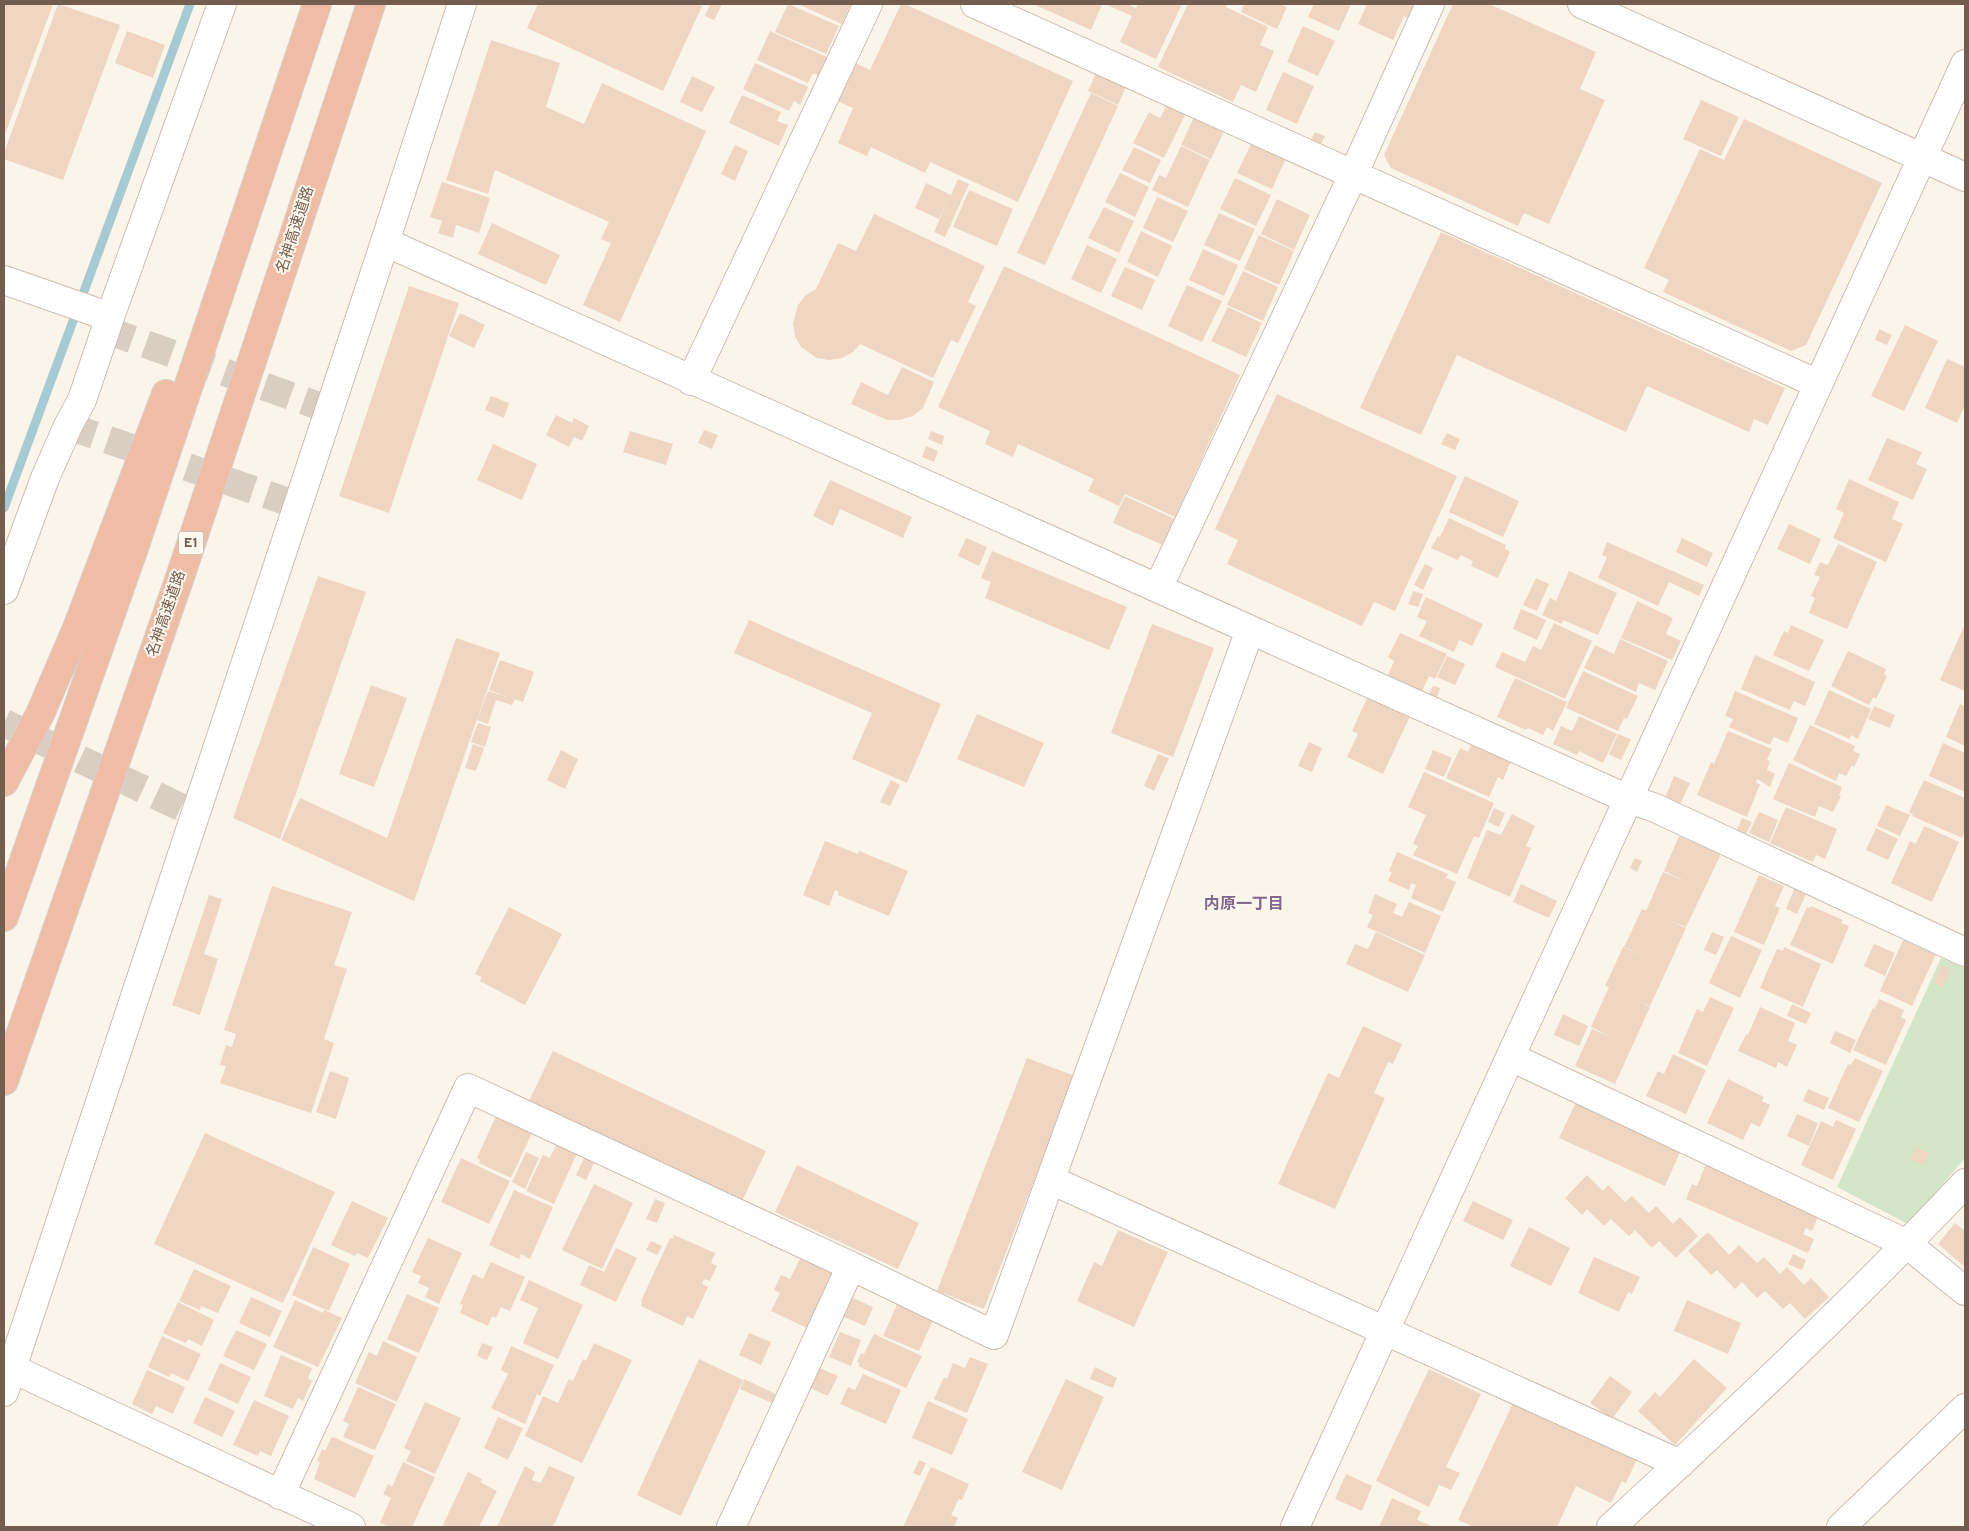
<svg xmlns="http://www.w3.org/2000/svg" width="1969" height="1531" font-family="Overpass,'Noto Sans JP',sans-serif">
<rect width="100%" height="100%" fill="#fbf4e8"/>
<path fill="#d3e7c8" d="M1941,958L1965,968V1158L1908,1224L1837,1187Z"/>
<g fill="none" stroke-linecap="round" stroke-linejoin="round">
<path stroke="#a5cad4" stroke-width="9" d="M4,508L190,4"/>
</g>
<path fill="#eed6c2" d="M4,4H53L4,137Z
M58,4L120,25L63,180L4,159V153Z
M538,4H703L663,91L527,28Z
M710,4H722L714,20L705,16Z
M788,4L839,26L826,54L775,32Z
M798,4H851L842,24Z
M901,4H905L1073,81L1018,202L930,162L925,173L871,147L867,156L838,143L853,108L835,100L853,62L870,70Z
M1033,4H1102L1091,30Z
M1105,4H1126L1136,8L1138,4H1182L1156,59L1120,42L1132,16Z
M1188,4H1227L1226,7L1268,27L1260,45L1274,51L1256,92L1241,85L1233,102L1158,67Z
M1244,4H1279L1287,7L1277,29L1241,12Z
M1314,4H1351L1339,31L1308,17Z
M1367,4H1417L1410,19L1404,16L1393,40L1358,24Z
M1453,4H1489L1596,52L1580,89L1605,100L1549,224L1524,213L1518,226L1391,168L1384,155Z
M1303,26L1335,41L1318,76L1287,62Z
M127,31L165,45L153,78L115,63Z
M770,31L829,58L820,77L813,73L808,83L757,60Z
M491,40L560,63L546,107L584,124L602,83L706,131L620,322L583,305L611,243L601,239L609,222L495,170L488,194L446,180Z
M755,63L808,87L800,105L794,101L789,111L743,89Z
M1099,67L1128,81L1118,105L1088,91Z
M1283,72L1314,86L1297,124L1266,110Z
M692,76L715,87L702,112L680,102Z
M1091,93L1118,106L1045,265L1017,253Z
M742,95L781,112L777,121L788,125L779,146L729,123Z
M1169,100L1188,109L1164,158L1133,143L1149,112L1160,118Z
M1701,100L1739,117L1721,156L1683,139Z
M1196,113L1226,127L1211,159L1181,145Z
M1744,119L1882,183L1806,345L1791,351L1663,292L1669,280L1644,268L1700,149L1724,160Z
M1315,132L1325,136L1321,144L1311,140Z
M1252,142L1286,158L1272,189L1237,173Z
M735,145L748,151L735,181L721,174Z
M1181,146L1210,160L1188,207L1152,190L1159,175L1166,178Z
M1134,147L1161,160L1150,183L1122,170Z
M1120,173L1149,187L1135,217L1105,202Z
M1235,178L1271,195L1256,226L1220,209Z
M958,179L969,184L945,237L934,232L949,198L939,219L915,208L926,183L951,195Z
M442,182L490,198L479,233L456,225L453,238L438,233L442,221L430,217Z
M969,190L1013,209L997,246L953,227Z
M1157,197L1188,211L1173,242L1143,228Z
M1277,199L1310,215L1294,250L1261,234Z
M1104,207L1134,221L1119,253L1088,238Z
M1219,213L1255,229L1240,261L1204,245Z
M874,214L985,266L968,302L976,306L958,343L951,340L933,378L860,344L853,352L842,358L829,360L817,358L801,347L795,336L793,323L798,305L806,295L816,289L838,243L856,251Z
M492,223L560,255L546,285L478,254Z
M1141,231L1172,246L1158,277L1127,262Z
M1441,232L1785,388L1768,425L1754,419L1749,432L1647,386L1626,432L1457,355L1421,435L1360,408Z
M1259,235L1294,251L1279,285L1244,269Z
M1087,245L1117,259L1101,293L1071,279Z
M1203,249L1238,265L1224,296L1189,280Z
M1004,266L1240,375L1175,517L1125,494L1119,506L1088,491L1094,479L1018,444L1013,457L985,444L990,431L938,407Z
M1125,267L1155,280L1142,310L1111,296Z
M1243,271L1278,287L1263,321L1227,305Z
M1187,285L1222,301L1202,342L1168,326Z
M409,286L459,303L389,513L339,496Z
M1228,307L1262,323L1246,357L1211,341Z
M460,313L485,325L474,348L449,336Z
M1905,325L1938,341L1904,411L1871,396Z
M1879,329L1892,335L1887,345L1875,340Z
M1947,359L1965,367V405L1957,423L1925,408Z
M902,367L934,382L923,408L913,416L899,420H887L851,404L861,382L888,395Z
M1277,394L1457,476L1395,611L1374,602L1362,626L1227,564L1238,540L1215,529Z
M491,396L509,403L504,418L485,410Z
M556,415L572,423L574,418L589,426L582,441L574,437L569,447L546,435Z
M704,430L718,435L712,449L698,443Z
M630,431L673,444L666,465L623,452Z
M931,431L944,436L942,445L928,439Z
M1447,433L1460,439L1455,450L1441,444Z
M1887,438L1922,452L1916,464L1927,469L1913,500L1868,480Z
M493,444L537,464L522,500L477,480Z
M926,446L938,451L934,462L922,457Z
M1465,476L1519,501L1503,537L1449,512Z
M1849,479L1899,502L1892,519L1903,524L1886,562L1833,538L1844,513L1836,509Z
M830,480L912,517L903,538L840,509L833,526L813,516Z
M1125,496L1177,520L1165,546L1113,523Z
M1449,518L1506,545L1505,549L1510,552L1498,578L1471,566L1473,561L1461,555L1458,560L1431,548L1438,536L1440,537Z
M1789,524L1821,539L1810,564L1777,549Z
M966,538L987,547L979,566L958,556Z
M1682,538L1713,553L1707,567L1676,552Z
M1607,542L1704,585L1699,596L1669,582L1658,606L1598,578L1607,557L1602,555Z
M1838,544L1877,562L1847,629L1809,613L1815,598L1811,596L1820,577L1814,575L1820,562L1828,565Z
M992,551L1127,607L1109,650L985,598L991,582L981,578Z
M1425,564L1433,568L1423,590L1414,585Z
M1569,571L1617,593L1598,635L1563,620L1562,624L1542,615L1550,598L1556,601Z
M318,576L366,592L280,839L233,818Z
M1536,578L1549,584L1537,611L1523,605Z
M1413,591L1423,594L1418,607L1408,604Z
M1426,597L1483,624L1472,646L1459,640L1454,652L1419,636L1427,621L1417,617Z
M1637,601L1673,618L1666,634L1681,641L1672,660L1621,638Z
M1521,609L1546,620L1537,640L1513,629Z
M749,620L941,704L907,783L852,759L872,713L734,653Z
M1554,623L1592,641L1565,699L1495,667L1502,652L1525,662L1533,646L1541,650Z
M1152,624L1214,648L1173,757L1111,733Z
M1965,624V691L1940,680Z
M1791,625L1824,640L1809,671L1773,655L1784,631L1788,633Z
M1400,633L1447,654L1435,679L1429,676L1422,691L1388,675L1394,661L1388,657Z
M456,638L500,653L414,901L281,840L300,798L387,838Z
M1620,639L1668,661L1655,690L1639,683L1636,692L1584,668L1595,645L1614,654Z
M1848,651L1886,669L1884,674L1887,676L1876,699L1873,697L1869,705L1831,686Z
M1755,655L1815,682L1805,706L1794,701L1790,710L1741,689Z
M1447,656L1465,664L1455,685L1437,677Z
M500,660L534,672L523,702L515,699L512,705L496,700L488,724L477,720L488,691L507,697L489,690Z
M1583,671L1638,696L1627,719L1624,718L1618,731L1566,708Z
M1515,678L1567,702L1553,731L1547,727L1543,735L1528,728L1526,730L1497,717Z
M371,685L407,698L374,787L339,774Z
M1433,686L1440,688L1437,697L1429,694Z
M1829,690L1871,709L1858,739L1851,735L1850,739L1814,724Z
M1735,691L1798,718L1788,743L1774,737L1770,745L1729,727L1733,719L1725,716Z
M1369,694L1411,714L1383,774L1347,757L1358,734L1352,731Z
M1960,704L1965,706V746L1946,737Z
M1874,706L1895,715L1890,728L1868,719Z
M977,714L1044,743L1024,787L957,759Z
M1579,716L1617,734L1603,763L1579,751L1577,755L1553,744L1561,726L1572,731Z
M478,723L491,727L485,747L471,742Z
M1810,725L1855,746L1853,751L1860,754L1854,767L1852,765L1846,776L1839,773L1836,781L1793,760Z
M1728,731L1772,749L1767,760L1770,761L1767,770L1775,774L1770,787L1757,779L1756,783L1760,784L1747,817L1697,795L1711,762L1714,764Z
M1618,734L1631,739L1621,760L1609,754Z
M1309,742L1322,748L1312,772L1298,766Z
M1472,743L1511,761L1503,780L1498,777L1489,797L1446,778L1460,748L1468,752Z
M1943,743L1965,753V792L1929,776Z
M473,744L484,748L476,771L465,768Z
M561,750L578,759L565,789L547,780Z
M1433,750L1452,758L1444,777L1425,769Z
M1158,754L1169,758L1154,791L1144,786Z
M1789,763L1842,787L1839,795L1841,796L1833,812L1819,806L1815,817L1773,799Z
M1424,772L1494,803L1479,838L1474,836L1457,874L1413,855L1418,846L1413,844L1426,815L1408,807Z
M1674,776L1690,783L1680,805L1665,798Z
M891,780L900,785L890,806L880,802Z
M1924,780L1965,798V831L1962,838L1912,816L1913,814L1909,812Z
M1886,805L1910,815L1900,836L1877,826Z
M1786,807L1837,829L1825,859L1816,855L1813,862L1770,843Z
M1494,808L1505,813L1499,827L1488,822Z
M1759,812L1778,820L1769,842L1749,833Z
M1512,814L1535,826L1526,846L1531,848L1510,897L1467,878L1487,830L1501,835Z
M1742,818L1752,822L1746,834L1737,830Z
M1924,826L1959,842L1932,902L1891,883L1910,841L1916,844Z
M1876,828L1898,839L1888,860L1866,850Z
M1679,836L1721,854L1686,927L1668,920L1686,928L1650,1006L1640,1002L1650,1007L1615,1084L1575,1066L1592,1029L1613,1038L1591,1027L1609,987L1605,986L1623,947L1648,959L1624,947L1642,909L1646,911L1663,872L1687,882L1664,871Z
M825,841L858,854L859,851L908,871L889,916L838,895L839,892L835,890L829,906L803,895Z
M1397,852L1448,874L1446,878L1456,882L1443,912L1411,898L1416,885L1411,883L1409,890L1388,881L1392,872L1389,871Z
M1635,858L1642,861L1637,872L1630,868Z
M1759,875L1784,886L1775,906L1780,908L1764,945L1734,932Z
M1521,884L1557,901L1549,918L1513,902Z
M272,886L352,912L334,965L347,969L324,1039L334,1043L311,1113L220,1083L226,1066L220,1065L226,1045L232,1047L236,1034L224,1030Z
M1795,887L1807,892L1797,914L1786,909Z
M1375,894L1397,904L1393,913L1402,917L1409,902L1441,916L1425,953L1367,927L1373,915L1368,913Z
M209,895L222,899L204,954L218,959L200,1015L172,1005Z
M1811,906L1843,920L1841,923L1849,926L1833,964L1790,945L1807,907L1810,908Z
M509,907L562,934L525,1005L480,981L482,977L475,974Z
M1376,932L1425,955L1408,992L1346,964L1355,944L1368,949Z
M1712,932L1724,937L1716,955L1704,950Z
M1731,936L1762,950L1740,998L1709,983Z
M1903,940L1936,954L1912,1006L1880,991Z
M1874,944L1895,953L1885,976L1864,966Z
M1784,947L1821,964L1803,1007L1760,988L1777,949L1783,951Z
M1942,965L1951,969L1943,987L1934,983Z
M1710,997L1734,1008L1707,1066L1678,1053L1697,1009L1703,1012Z
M1879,999L1904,1010L1901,1017L1906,1020L1886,1065L1853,1050L1873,1008L1875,1009Z
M1792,1004L1811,1013L1806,1024L1787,1016Z
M1760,1007L1795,1023L1788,1041L1797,1045L1787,1067L1778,1062L1776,1068L1738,1051L1746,1034L1748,1035Z
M1563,1014L1588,1026L1579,1046L1554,1035Z
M1363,1026L1402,1044L1393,1064L1388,1062L1374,1093L1385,1098L1335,1209L1278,1184L1328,1073L1339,1078Z
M1835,1031L1856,1040L1850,1053L1830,1043Z
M553,1051L766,1151L742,1201L529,1101Z
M1673,1054L1706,1070L1686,1114L1646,1096L1658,1071L1664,1074Z
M1027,1058L1075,1076L984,1309L937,1291Z
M1855,1058L1883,1071L1859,1122L1828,1108L1848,1064L1851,1065Z
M330,1071L349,1078L336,1119L316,1112Z
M1728,1079L1764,1097L1762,1101L1770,1105L1760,1127L1751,1123L1743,1140L1707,1123Z
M1808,1089L1829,1098L1824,1110L1803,1101Z
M1579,1096L1684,1143L1665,1186L1559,1138Z
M1797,1114L1818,1123L1809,1146L1787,1136Z
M496,1116L532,1133L511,1178L479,1163L480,1160L477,1158Z
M1836,1120L1856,1129L1833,1180L1801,1165L1821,1121L1833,1127Z
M205,1133L335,1192L283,1303L154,1244Z
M559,1139L579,1149L554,1204L526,1191L543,1155L550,1158Z
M1915,1147L1929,1153L1924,1165L1910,1160Z
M526,1152L539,1158L525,1189L512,1182Z
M586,1154L596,1159L586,1180L576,1175Z
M461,1158L510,1181L489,1224L441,1202Z
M1706,1164L1822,1207L1812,1231L1806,1228L1803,1234L1814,1239L1808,1253L1686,1199L1692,1184L1697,1186Z
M797,1165L919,1223L898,1269L775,1212Z
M1587,1175L1603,1191L1608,1185L1625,1202L1632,1196L1649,1213L1656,1206L1673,1224L1680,1217L1698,1236L1676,1258L1659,1241L1652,1248L1635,1230L1629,1236L1611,1219L1604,1226L1587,1209L1582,1215L1565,1198Z
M594,1184L633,1203L602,1269L562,1250Z
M514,1190L553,1207L530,1259L521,1254L519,1259L489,1245Z
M655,1199L665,1203L657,1223L646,1219Z
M352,1201L388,1218L368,1258L357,1253L355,1256L331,1245Z
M1473,1201L1513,1220L1503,1240L1463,1221Z
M1955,1223L1965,1231V1267L1938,1244Z
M1529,1227L1570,1248L1551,1286L1510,1266Z
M1118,1230L1168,1252L1134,1327L1077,1301L1094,1262L1102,1266Z
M1708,1232L1729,1255L1739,1245L1757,1263L1764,1257L1780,1274L1787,1267L1804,1285L1811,1278L1829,1297L1805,1319L1790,1303L1783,1309L1765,1291L1757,1298L1742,1282L1735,1289L1717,1270L1711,1275L1688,1251Z
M674,1235L715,1253L711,1263L717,1266L710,1281L704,1279L702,1284L708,1287L693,1319L687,1316L683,1326L641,1306L642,1302L641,1301L670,1238L673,1239Z
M428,1238L462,1253L439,1304L425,1297L429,1288L418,1283L421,1276L412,1272Z
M651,1241L662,1246L657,1255L646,1250Z
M313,1247L350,1264L329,1311L292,1295Z
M616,1248L637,1258L616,1302L580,1285L589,1265L604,1272Z
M1793,1254L1806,1260L1802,1270L1788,1264Z
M801,1257L835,1273L809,1329L771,1311L780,1293L774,1290L781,1275L790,1279Z
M1594,1257L1640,1277L1632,1294L1628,1292L1619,1312L1578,1293Z
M491,1262L525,1277L510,1311L501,1307L496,1318L492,1316L488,1326L460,1313L463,1305L460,1304L473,1274L483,1279Z
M194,1269L231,1286L218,1313L201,1306L200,1310L179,1301Z
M529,1280L583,1305L558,1359L523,1343L538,1308L520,1300Z
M407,1294L439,1308L419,1353L387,1339Z
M251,1297L282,1311L270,1337L239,1323Z
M851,1297L873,1307L865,1326L842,1316Z
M295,1300L323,1313L324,1310L342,1318L318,1367L273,1347Z
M1687,1300L1741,1323L1728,1354L1674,1331Z
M178,1302L214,1320L202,1346L188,1339L186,1343L163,1333Z
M898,1302L934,1318L919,1351L883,1336Z
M236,1330L267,1344L254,1370L223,1356Z
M840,1332L861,1340L851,1366L829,1357Z
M749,1333L771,1342L761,1365L739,1355Z
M874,1334L922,1356L906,1388L858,1366L860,1363L857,1362L861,1353L864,1354Z
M162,1336L201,1354L188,1381L171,1373L169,1377L148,1367Z
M383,1341L417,1357L397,1402L355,1383L369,1352L377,1356Z
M482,1343L493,1347L487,1360L477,1356Z
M594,1343L632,1360L582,1463L525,1436L543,1396L558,1403L569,1379L573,1381L583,1359L586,1361Z
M511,1346L554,1365L540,1396L537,1394L525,1424L491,1408L508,1374L501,1370Z
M281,1355L312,1368L308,1378L312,1381L303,1401L298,1398L293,1409L264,1396Z
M970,1357L988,1364L967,1413L934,1399L944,1377L947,1379L953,1363L965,1368Z
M699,1359L743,1380L681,1516L637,1495Z
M1694,1359L1727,1388L1675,1445L1638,1411L1655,1392L1660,1397Z
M220,1363L251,1377L238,1404L208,1390Z
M817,1367L838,1376L828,1396L808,1387Z
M1095,1367L1117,1378L1113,1388L1090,1379Z
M1429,1369L1481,1394L1446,1467L1460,1473L1451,1490L1439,1485L1429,1507L1376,1481Z
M147,1370L185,1387L173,1414L156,1406L152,1414L132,1404Z
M863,1374L901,1390L886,1424L840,1404L848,1387L855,1390Z
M1610,1376L1632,1392L1612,1419L1590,1403Z
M744,1379L776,1394L772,1403L740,1389Z
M1066,1379L1104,1397L1062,1490L1022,1472Z
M358,1387L396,1404L375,1450L343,1437L349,1424L343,1421Z
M205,1397L235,1411L222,1437L193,1423Z
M1515,1399L1638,1457L1626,1483L1622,1481L1611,1503L1576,1486L1557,1527H1474L1458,1520Z
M254,1400L289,1416L271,1456L260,1451L258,1456L233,1445Z
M928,1401L968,1419L952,1455L912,1438Z
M425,1402L461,1418L435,1474L406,1461L411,1451L404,1448Z
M498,1417L523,1428L508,1460L484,1448Z
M333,1437L374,1456L355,1498L314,1479L320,1462L317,1461L322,1449L325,1451L331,1438Z
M919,1460L926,1463L920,1476L913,1473Z
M403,1462L435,1477L412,1527H390L380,1523L391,1498L383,1494L388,1484L392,1487Z
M525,1466L535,1472L532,1480L541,1483L549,1466L575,1477L553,1527H497Z
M931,1467L969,1484L962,1500L959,1499L951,1515L958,1518L954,1527H903Z
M468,1472L482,1479L480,1482L497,1491L479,1527H442Z
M1346,1474L1372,1486L1362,1511L1335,1499Z
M1392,1498L1421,1511L1417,1520L1432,1526L1431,1527H1379Z"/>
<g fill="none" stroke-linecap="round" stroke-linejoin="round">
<path stroke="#d9cec2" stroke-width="28" stroke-dasharray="28 14" stroke-linecap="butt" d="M106,330L330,410
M68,426L297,505
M4,723L195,814"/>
<g stroke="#ccbdaf" stroke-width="30">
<path id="minor" d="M975,4L1818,384
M1582,4L1965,177
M385,242L1628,799L1653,807L1965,952
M4,280L110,317
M691,381L868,4
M1158,588L1353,175L1430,4
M4,590L45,478L68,426L82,400L110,317L222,4
M1511,1057L1907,1244L1965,1291
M1051,1180L1680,1464
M851,1266L994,1335L1250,630
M11,1368L351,1527
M4,1392L385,242L462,4
M280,1495L468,1088L851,1266L731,1527
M1295,1527L1965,64
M1611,1527C1732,1416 1852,1303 1965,1183
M1841,1527L1965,1408"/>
</g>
<g stroke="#d8d2cd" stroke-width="30">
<path id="highway" d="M4,782L40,714L77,628L166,394
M4,917L134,548L317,4
M4,1081L179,580L371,4"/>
</g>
<use href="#minor" stroke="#fff" stroke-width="28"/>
<use href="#highway" stroke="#efbca5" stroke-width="28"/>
</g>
<g text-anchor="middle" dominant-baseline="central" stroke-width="4" stroke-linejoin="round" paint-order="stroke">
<rect fill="#fdf8ee" stroke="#9c8c7e" stroke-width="1" x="178.5" y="531.5" width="25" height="23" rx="4"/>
<g font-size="14" font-weight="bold" fill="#735d4e">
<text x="191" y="543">E1</text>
</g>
<g font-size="15" fill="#735d4e" stroke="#fdf8ee">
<text transform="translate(296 230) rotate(-72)">名神高速道路</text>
<text transform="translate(167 614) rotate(-71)">名神高速道路</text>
</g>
<g font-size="16" font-weight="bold" fill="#83668e" stroke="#fdf8ee">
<text x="1244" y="905">内原一丁目</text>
</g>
</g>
<rect width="1969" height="1531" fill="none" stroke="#735d4e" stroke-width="10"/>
</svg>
